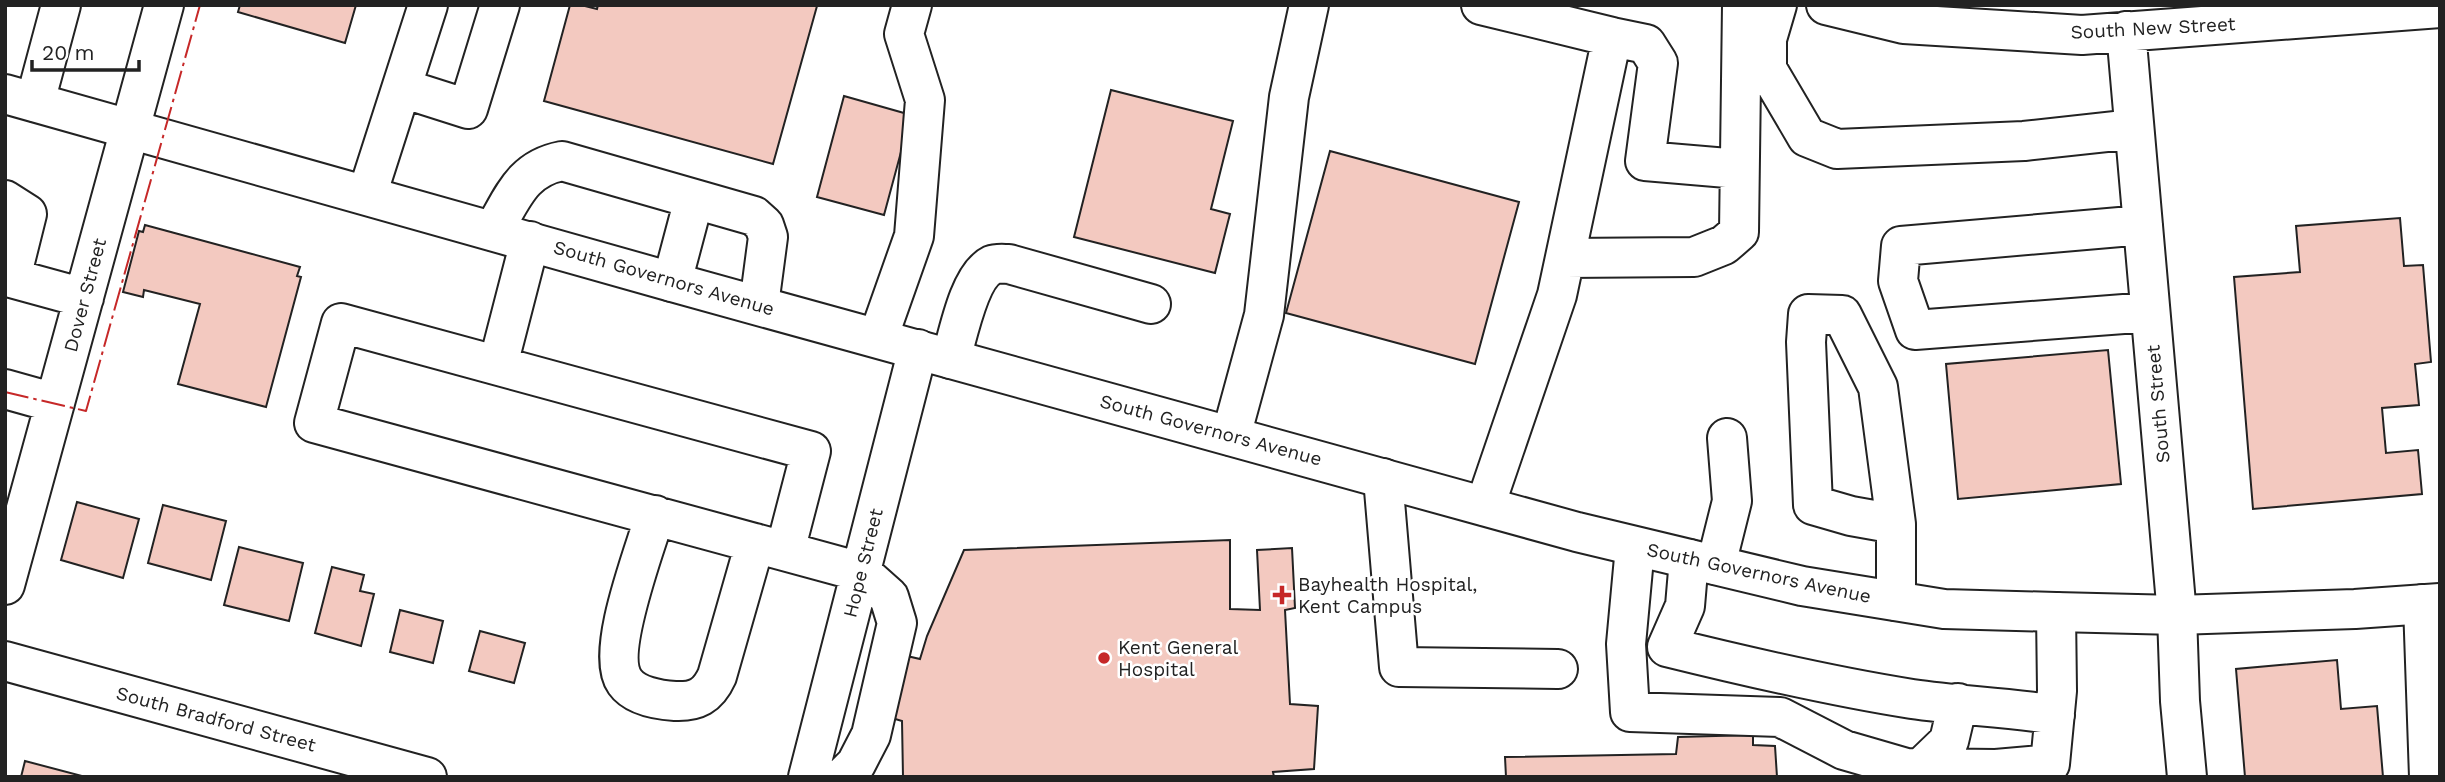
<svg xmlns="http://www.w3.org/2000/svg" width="2445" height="782" font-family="'Work Sans',sans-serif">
<rect width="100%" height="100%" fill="#fff"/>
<path fill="#f3c9c0" stroke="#222" stroke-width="2" d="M240,5H356L345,43L238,12Z
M570,5H581L597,9L598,5L817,6L773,164L544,101Z
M1111,90L1233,121L1211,209L1230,214L1215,273L1074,237Z
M844,96L911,115L884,215L817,197Z
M1330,151L1519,202L1475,364L1286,313Z
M2400,218L2404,266L2423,265L2431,362L2415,364L2419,405L2382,408L2386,453L2418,450L2422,494L2253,509L2234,277L2300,272L2296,226Z
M145,225L300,267L297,276L301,277L266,407L178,384L200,304L144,290L143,297L123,292L139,231L143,232Z
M2108,350L2121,484L1958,499L1946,364Z
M77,502L139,519L123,578L61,560Z
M163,505L226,521L211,580L148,563Z
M1230,540V609L1260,610L1257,550L1292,548L1295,608L1285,610L1290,704L1318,706L1314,769L1273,772L1274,777H903L902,721L862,709L881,650L920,659L927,636L964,550Z
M239,547L303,563L289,621L224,605Z
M332,567L364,575L360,591L374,594L361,646L315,633Z
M400,610L443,621L433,663L390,652Z
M480,631L525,643L514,683L469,671Z
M2337,660L2341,709L2377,706L2383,777H2245L2236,669Z
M1753,735V745L1775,746L1777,777H1506L1505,757L1676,754L1678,737Z
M25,761L82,776L81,777H21Z"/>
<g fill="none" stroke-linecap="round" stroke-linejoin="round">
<g stroke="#222" stroke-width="42">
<path id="minor" d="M1481,5L1612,37L1557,295L1485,506
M1777,5L1767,39V69L1807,137L1837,149L2024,141L2134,129
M1826,5L1904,24L2082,35L2440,8
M2126,31L2177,615L2180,701L2187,777
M1612,37L1646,44L1658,63L1645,161L1739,169
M402,88L468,109L500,5
M35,102L61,5
M367,195L428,5
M5,200L27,214L11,278L84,298
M2143,225L1901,246L1898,281L1915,330L2150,312
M493,231C513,198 521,169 562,161L754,216L764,225L768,237L759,305
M1565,258L1694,257L1724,245L1739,232L1742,5
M672,282L694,199
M878,338L914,236L925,100L904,34L912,5
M951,359C958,335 969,276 992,265C997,263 1004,264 1009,264L1151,304
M498,365L530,241
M5,389L55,403
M1231,436L1264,315L1289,97L1309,5
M1383,478L1399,667L1558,669
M655,515C645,550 604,653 625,682C635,696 659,700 675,701C696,702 708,696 717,676L755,543
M1635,547L1626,644L1630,712L1780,717L1844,750L1906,768L1996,769L2050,764L2057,691L2056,612
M785,551L811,451L341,323L314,423L861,572L889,597L897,623L871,735L856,764L843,777
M1689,559L1685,606L1667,647C1748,667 1829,686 1912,699C1960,706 2008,707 2055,715
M1716,565L1732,501L1727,438
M5,585L164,5
M1896,601V524L1878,387L1842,315L1808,314L1806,342L1813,505L1851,516L1896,524
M2423,604L2429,777
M5,661L427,777
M1921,768L1949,741L1958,703
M808,777L918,349"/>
</g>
<g stroke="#222" stroke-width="42">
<path id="major" d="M5,94L672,282L1577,532L1802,586L1944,609L2056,612L2177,615L2355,609L2440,603"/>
</g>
<use href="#minor" stroke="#fff" stroke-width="38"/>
<use href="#major" stroke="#fff" stroke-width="38"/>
<path stroke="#c62828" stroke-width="2" stroke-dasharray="24 5 3.5 5" stroke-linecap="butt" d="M5,392L86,411L200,5"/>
</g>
<g fill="#c62828" stroke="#fff" stroke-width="2.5">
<path d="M1278.5 584.5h7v7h7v7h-7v7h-7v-7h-7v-7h7z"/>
<circle cx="1104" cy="658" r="7"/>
</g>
<g text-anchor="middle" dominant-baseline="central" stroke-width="5" stroke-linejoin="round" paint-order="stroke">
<g font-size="19" fill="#222" stroke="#fff">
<text transform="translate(2153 28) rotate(-3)">South New Street</text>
<text transform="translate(664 278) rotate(16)">South Governors Avenue</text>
<text transform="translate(85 295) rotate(-75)">Dover Street</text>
<text transform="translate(2158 404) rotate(-95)">South Street</text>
<text transform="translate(1211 430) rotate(15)">South Governors Avenue</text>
<text transform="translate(863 563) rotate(-76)">Hope Street</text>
<text transform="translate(1759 573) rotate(12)">South Governors Avenue</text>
<text transform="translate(216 719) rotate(15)">South Bradford Street</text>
</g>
<g font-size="19" fill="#222" stroke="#fff" text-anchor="start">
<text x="1298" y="584">Bayhealth Hospital,<tspan x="1298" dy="22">Kent Campus</tspan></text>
<text x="1118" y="647">Kent General<tspan x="1118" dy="22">Hospital</tspan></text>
</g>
</g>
<rect width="2445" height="782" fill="none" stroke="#222222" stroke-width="14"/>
<path d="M32 60v10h107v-10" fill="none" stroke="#222222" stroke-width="3.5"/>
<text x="42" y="60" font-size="21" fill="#222222" stroke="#ffffff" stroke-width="5" paint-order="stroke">20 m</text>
</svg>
